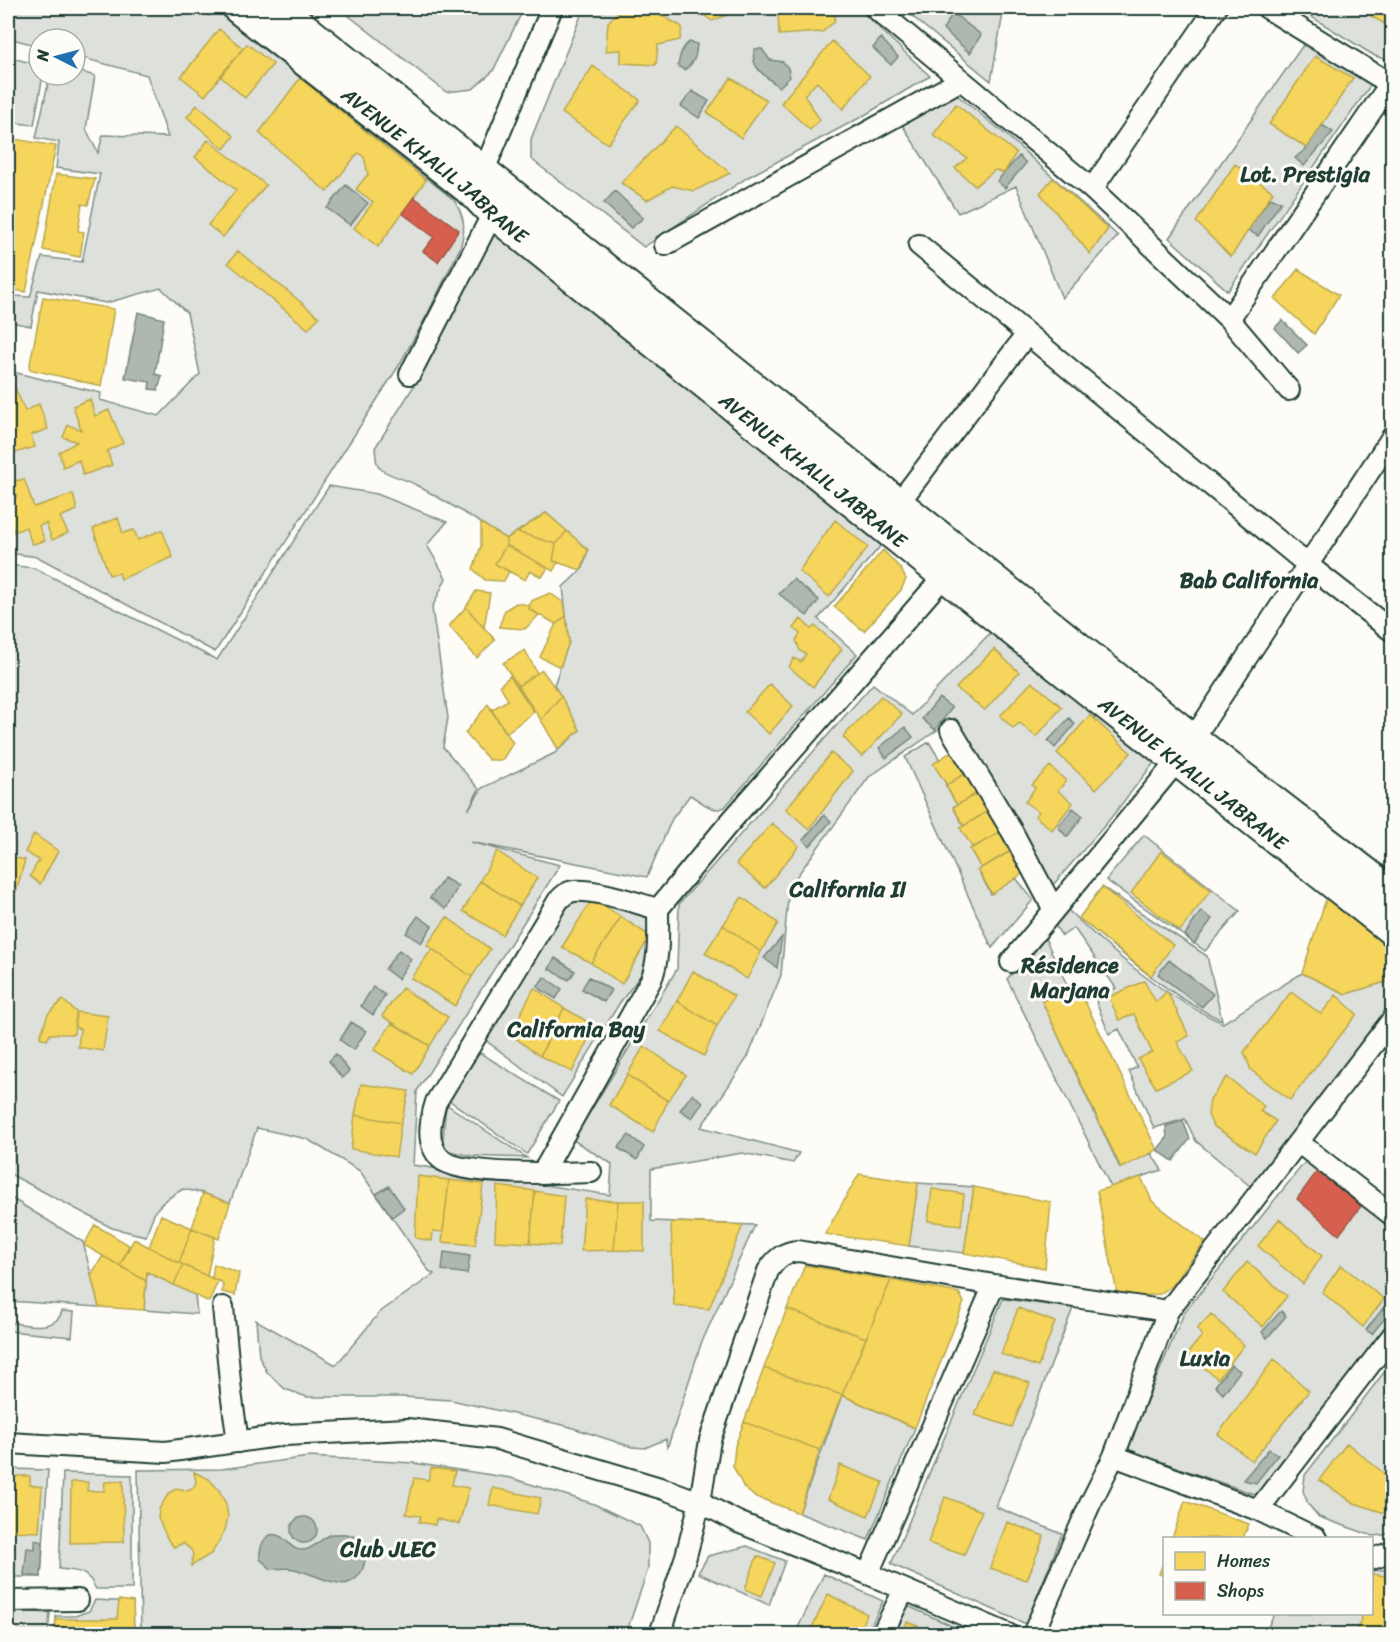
<svg xmlns="http://www.w3.org/2000/svg" width="1400" height="1642" font-family="Sriracha,sans-serif">
<rect width="100%" height="100%" fill="#fdfcf7"/>
<filter id="ink" filterUnits="userSpaceOnUse"><feTurbulence type="fractalNoise" baseFrequency=".0167" numOctaves="2"/><feDisplacementMap in="SourceGraphic" scale="12" xChannelSelector="R" yChannelSelector="G"/><feConvolveMatrix kernelMatrix="1 2 1 2 8 2 1 2 1" color-interpolation-filters="sRGB"/></filter>
<g filter="url(#ink)">
<path fill="#dde0db" stroke="#7e8e88" stroke-width="1.5" d="M8,8H197L209,16L215,9L454,200C465,217 466,229 460,248L428,313L398,367L215,652L38,557L8,553V371L101,393L100,400L159,416L200,374L187,313L161,288L106,303L38,290L31,326L10,322L14,296L30,297L42,257L82,262L100,174L56,168L59,142L36,138L50,75H75V70L95,76L86,129L98,153L103,135L168,137L147,75L75,56V39H39V46L8,38Z
M339,8H524L493,71L473,89L446,92Z
M584,8H858L930,76L863,116L748,177L644,247L531,159V139Z
M902,8H1004L991,81Z
M1297,8H1392V54L1388,60L1375,56Z
M1303,45L1372,83L1228,291L1169,238Z
M8,57L39,65V75H43L34,125L8,122Z
M957,95L1004,133L1118,236L1062,298L1016,186L958,213L901,123Z
M494,229L883,543L818,619L857,654L725,807C713,814 701,801 690,795L672,819L647,877L470,842L560,865L417,1091L413,1165L610,1195L612,1164L573,1140L677,969L679,904L873,684L912,715L991,632L1157,759L1106,824L1052,886L1011,810L955,718L869,777L789,887L781,975L748,1057L701,1127L799,1153L793,1163L742,1153L651,1169V1221L755,1225L701,1344L667,1449L666,1439L645,1448L632,1447L567,1426L451,1400L402,1397H307L285,1389L267,1372L259,1356L256,1320L336,1365L380,1312L434,1274L429,1271L360,1171L307,1139L257,1128L230,1203L203,1193L183,1189C157,1204 154,1209 146,1236L112,1228L8,1173V565L34,568L217,660L329,486L377,494L447,522L427,545L446,578L432,608L448,718L443,747L479,789L468,810L482,788L555,753L580,730L554,685L569,642L563,587L583,568L588,550L546,513L506,539C477,520 447,502 416,485C406,479 392,477 382,470C375,465 376,456 375,448L422,373Z
M929,742L940,760L946,786L957,805L953,807L964,826L961,828L973,848L970,849L981,868L978,870L991,894L1016,878L1033,900L992,948L905,757Z
M1144,835L1240,911L1205,951L1106,880Z
M1102,887L1207,956L1222,1020C1168,996 1125,955 1079,918Z
M571,897L651,911L654,937L646,968L619,1004L562,1097L485,1040Z
M1068,910C1114,954 1164,997 1223,1023L1302,973L1346,994L1392,980V1002L1251,1187L1196,1141L1185,1119L1154,1128L1129,1071L1137,1067L1119,1029L1109,1034L1096,1001L1116,988L1074,928L1062,936L1054,924Z
M1045,938L1068,987L1042,1001L1120,1168L1151,1153L1162,1170L1111,1187L1007,979Z
M480,1053L559,1101L527,1154L447,1099Z
M446,1104L527,1158L471,1156L442,1149Z
M1309,1157L1392,1230V1320L1257,1495L1126,1450L1184,1313Z
M918,1183L974,1187L964,1253L909,1246Z
M8,1196L83,1242L99,1307L8,1301Z
M147,1272L195,1295L197,1314L144,1310Z
M1003,1299L1073,1308L996,1507L1062,1534L1026,1624L891,1564Z
M62,1311L74,1312L72,1337L8,1331V1322C24,1324 56,1333 62,1311Z
M1392,1362V1531L1385,1535L1373,1536L1319,1517L1308,1504L1303,1491L1305,1475Z
M842,1395L915,1428L868,1540L799,1513Z
M309,1457L413,1463L511,1478L594,1504L640,1526L648,1543V1569L626,1634H141L138,1470L222,1469Z
M8,1469L48,1470L41,1577H8Z
M63,1473L132,1475V1589H96C87,1570 78,1571 59,1569Z
M747,1546L785,1561L769,1605L698,1573L708,1556Z
M1392,1569V1634H1284L1268,1627L1274,1614H1372V1571Z
M824,1574L883,1601L867,1634H795Z
M95,1600L133,1602L134,1634H55L56,1616H75L89,1611Z
M908,1606L970,1634H894Z
M8,1611L50,1613L48,1634H8Z"/>
<path fill="#aeb8b1" stroke="#75877f" stroke-width="1.5" d="M953,13L981,35L970,53L943,29Z
M881,38L898,57L891,65L873,48Z
M689,42L697,44C696,56 695,63 684,70L678,66C680,56 681,48 689,42Z
M755,49H762L770,60L783,62L788,68L790,77L779,87C767,77 748,67 755,49Z
M692,91L709,101L699,118L681,106Z
M1322,125L1333,132L1304,166L1295,158L1307,148Z
M1019,156L1026,163L1005,188L997,181Z
M346,185L368,203L350,225L327,208Z
M615,191L643,218L631,228L604,203Z
M1270,198L1281,202L1258,236L1248,230Z
M138,312L164,319L155,374L162,376L158,390L149,389L150,382L125,378Z
M1282,320L1307,345L1298,353L1275,328Z
M793,579L819,600L807,616L779,594Z
M939,698L952,708L935,730L922,719Z
M1069,718L1075,724L1055,748L1048,741Z
M905,727L913,737L886,758L879,748Z
M1073,808L1083,816L1067,837L1058,827Z
M824,815L831,821L810,846L803,840Z
M444,878L458,886L446,909L430,898Z
M1201,911L1212,919L1194,944L1185,935Z
M418,916L432,926L421,943L406,933Z
M782,937L777,968L764,958Z
M399,950L411,959L398,979L385,969Z
M555,958L575,971L569,980L549,969Z
M1169,960L1213,994L1202,1007L1158,974Z
M544,977L562,989L556,999L537,987Z
M589,977L611,990L604,1002L582,989Z
M373,987L385,995L373,1015L361,1006Z
M351,1022L366,1031L354,1050L340,1040Z
M336,1054L349,1071L342,1078L329,1061Z
M692,1094L703,1102L692,1118L680,1110Z
M1183,1121L1190,1139L1173,1161L1157,1150L1167,1138L1166,1126Z
M629,1135L644,1147L637,1160L618,1148Z
M389,1186L404,1208L392,1217L376,1194Z
M444,1252L470,1256L467,1274L442,1270Z
M1384,1307L1389,1313L1372,1334L1366,1330Z
M1281,1311L1286,1316L1267,1338L1262,1332Z
M1231,1365L1240,1371L1223,1394L1215,1386Z
M1269,1449L1278,1455L1256,1483L1243,1480Z
M291 1530a13 13 0 1 1 26 0a13 13 0 1 1-26 0Z
M332,1534C338,1534 345,1533 351,1535C372,1544 368,1576 348,1583C337,1587 308,1572 294,1569C287,1567 279,1569 271,1569L260,1559C259,1545 267,1526 284,1539C291,1545 294,1551 304,1550C314,1549 322,1537 332,1534Z
M35,1540L43,1542L41,1577L24,1575L27,1548L35,1549Z"/>
<path fill="#f6d55c" stroke="#b6a750" stroke-width="1.5" d="M622,8H649L682,27L680,40L658,45L656,65L621,63V50L606,51L608,22Z
M694,8H736L732,13L712,21Z
M778,8H837L834,22L822,32L779,35Z
M964,8H988L982,14Z
M1357,8H1392V23L1390,27Z
M219,29L243,48L205,96L181,77Z
M832,41L870,76L843,109L817,82L804,95L820,120L810,130L781,103Z
M247,44L273,64L245,98L220,76Z
M1315,56L1353,78L1307,148L1269,124Z
M593,66L640,100L608,144L562,113Z
M300,78L426,180L378,247L354,228L373,202L356,189L368,174L364,157L358,153L327,192L259,133Z
M731,78L767,100L741,138L707,112Z
M956,104L1016,153L1004,173L995,170L975,186L955,168L967,158L933,135Z
M197,105L234,136L224,149L187,117Z
M676,126L730,173L694,191L672,186L647,200L621,183Z
M8,138L56,146L26,292L8,289Z
M208,140L266,185L223,237L208,225L236,190L195,157Z
M1235,164L1273,192L1231,257L1196,222Z
M56,174L95,179L88,205L82,204L78,231L84,232L80,257L43,250Z
M1053,178L1108,229L1090,254L1040,193Z
M238,251L319,317L308,329L228,263Z
M1298,269L1339,295L1314,334L1275,299Z
M43,297L114,309L101,386L29,369Z
M13,383L25,411L39,404L48,429L31,435L35,447L8,455V386Z
M90,399L95,416L109,410L123,443L107,451L112,465L83,475L79,460L63,467L59,452L77,442L63,437L68,425L81,430L73,406Z
M24,479L34,507L73,494L77,510L60,517L68,533L52,540L46,523L39,526L45,541L32,544L26,527L14,532L8,512V500L17,496L11,482Z
M546,513L567,531L556,544L517,532Z
M118,518L123,533L134,530L138,540L162,530L173,557L121,579L119,573L109,575L93,529L104,523Z
M835,520L868,547L829,597L799,571Z
M481,523L506,539V545L495,564L509,571L504,581L485,580L473,569L481,546Z
M567,531L588,550L581,570L553,561L556,544Z
M517,532L556,544L553,561L558,562L553,571L506,545V539Z
M506,545L548,568L542,577L530,571L525,580L495,564Z
M883,550L900,568L906,579L901,590L864,631L834,607Z
M476,591L490,593L484,628L466,607Z
M550,593L564,603L566,616L556,624L529,609L531,601Z
M516,603L530,605L529,609L539,615L525,629L499,627L505,610Z
M466,607L495,640L477,658L449,626Z
M566,616L569,642L560,667L540,657L556,624Z
M801,619L811,629L815,626L842,649L813,687L789,667L794,658L801,662L806,654L800,651L796,640L800,634L794,628Z
M994,649L1019,672L985,710L956,688Z
M525,650L537,673L518,686L503,663Z
M542,670L561,696L541,720L518,686Z
M510,676L534,712L506,733L491,710L508,700L500,685Z
M1032,682L1062,707L1036,737L1020,723L1013,728L1000,716Z
M770,684L793,706L769,734L745,712Z
M561,696L580,730L558,749L541,720Z
M881,696L902,714L862,757L843,737Z
M488,704L513,743L502,760H489L465,733Z
M1090,715L1131,753L1096,789L1057,753Z
M960,746L973,768L947,785L933,764Z
M831,753L853,771L809,829L786,809Z
M1050,766L1066,781L1058,791L1073,803L1052,830L1035,816L1039,812L1025,802L1035,788L1032,785Z
M970,770L984,789L957,805L946,786Z
M982,791L993,808L964,826L953,807Z
M991,809L1004,830L973,848L960,828Z
M772,823L799,846L765,888L736,864Z
M1001,832L1014,849L981,868L970,849Z
M34,834L58,851L40,884L30,876L39,860L25,852Z
M497,851L537,878L520,906L480,881Z
M1011,851L1025,872L992,894L978,870Z
M1161,851L1211,890L1180,931L1131,893Z
M8,856L25,860L16,892L8,890Z
M480,881L520,906L502,935L463,911Z
M1102,887L1173,945L1151,976L1079,918Z
M1328,893L1392,942V980L1346,994L1302,973Z
M742,897L778,923L761,952L723,925Z
M593,898L621,917L591,963L562,947Z
M447,917L490,949L472,977L427,945Z
M621,917L650,936L622,984L591,963Z
M723,925L761,952L747,979L705,953Z
M432,949L472,977L455,1006L411,978Z
M693,971L734,996L717,1026L677,1001Z
M1144,981L1156,1002L1167,991L1189,1036L1177,1042L1193,1071L1156,1088L1138,1059L1152,1052L1134,1014L1119,1020L1109,997Z
M1076,983L1157,1150L1121,1168L1042,1001Z
M402,988L448,1017L430,1046L382,1016Z
M534,988L564,1008L540,1056L510,1034Z
M1291,992L1321,1014L1336,995L1357,1014L1290,1100L1251,1070L1244,1052Z
M63,1000L76,1012L74,1034H50L47,1040L40,1037L48,1014Z
M677,1001L717,1026L704,1056L660,1031Z
M564,1008L595,1026L572,1072L540,1056Z
M76,1012L108,1016L103,1051L78,1047L80,1029L75,1027Z
M392,1023L430,1046L413,1074L374,1050Z
M644,1046L686,1075L668,1101L627,1075Z
M627,1075L668,1101L653,1132L609,1105Z
M1227,1077L1264,1106L1260,1111L1276,1121L1255,1153L1213,1126L1208,1115L1210,1099Z
M361,1084L409,1091L401,1123L355,1115Z
M355,1115L401,1123L396,1157L351,1149Z
M859,1174L918,1183L909,1246L825,1234Z
M418,1176L449,1180L443,1232L433,1231L432,1241L415,1238Z
M1141,1177L1152,1201L1205,1242L1171,1286L1160,1294L1140,1296L1117,1293L1097,1191Z
M449,1180L483,1184L475,1245L442,1242Z
M497,1186L535,1191L530,1243L495,1241Z
M974,1187L1051,1202L1045,1268L964,1253Z
M932,1189L964,1194L961,1225L928,1221Z
M535,1191L564,1196L560,1246L530,1243Z
M203,1193L230,1203L219,1239L192,1228Z
M585,1199L618,1201L614,1250L581,1251Z
M618,1201H644V1251L614,1250Z
M161,1215L192,1228L179,1263L149,1247Z
M1279,1219L1322,1256L1303,1284L1258,1246Z
M671,1222L743,1225L709,1309L674,1306Z
M95,1225L129,1245L120,1266L84,1245Z
M192,1228L215,1237L207,1276L179,1263Z
M134,1239L183,1265L174,1285L147,1272L146,1281L120,1266Z
M103,1256L146,1281L144,1310L99,1307L91,1275Z
M1247,1262L1287,1296L1263,1327L1223,1292Z
M214,1264L239,1273L235,1295L222,1292L223,1283L212,1278Z
M183,1265L218,1281L209,1302L174,1285Z
M805,1265L891,1280L866,1338L787,1309Z
M1341,1265L1384,1299L1363,1327L1322,1292Z
M891,1280L959,1293L964,1302L915,1428L842,1395Z
M1018,1308L1055,1322L1038,1367L1001,1354Z
M787,1309L866,1338L842,1395L764,1368Z
M1211,1314L1244,1345L1218,1379L1187,1354L1202,1336L1197,1329Z
M1274,1359L1309,1391L1252,1461L1218,1434Z
M764,1368L842,1395L820,1450L744,1422Z
M993,1369L1030,1383L1012,1427L975,1415Z
M744,1422L820,1450L799,1513L754,1496L744,1488L733,1466L735,1446Z
M1347,1443L1392,1480V1507L1388,1514L1354,1503L1319,1480Z
M840,1465L883,1482L868,1516L828,1499Z
M431,1468L455,1471L452,1485L469,1488L459,1524L436,1519L435,1525L419,1522L421,1516L406,1514L414,1478L428,1480Z
M194,1472L209,1479L219,1490L226,1504L228,1517L225,1530L212,1553L191,1566L193,1554L191,1550L183,1543L174,1547L168,1540L158,1518L159,1509L169,1493L177,1488L188,1491L193,1488L196,1482Z
M13,1476H30V1485L42,1487L39,1532L8,1531V1487L12,1488Z
M123,1481L124,1542L70,1543L71,1482H88L87,1491H104L105,1482Z
M493,1488L541,1498L537,1514L489,1505Z
M945,1497L982,1511L964,1555L928,1543Z
M1185,1501L1249,1524L1243,1538H1172Z
M1007,1522L1044,1536L1027,1580L990,1568Z
M757,1556L775,1563L762,1596L745,1589Z
M1164,1560V1576L1159,1574Z
M1372,1574L1392,1577V1634H1355L1363,1614H1372Z
M828,1594L867,1614L857,1634H809Z
M119,1600L133,1602L134,1634H55L56,1619H117Z
M907,1622L939,1634H901Z"/>
<path fill="#d6604d" stroke="#9f5646" stroke-width="1.5" d="M414,197L459,230L438,262L423,251L434,237L402,213Z
M1318,1170L1361,1206L1339,1235L1297,1199Z"/>
<g fill="none" stroke-linecap="round" stroke-linejoin="round">
<g stroke="#1f3d34" stroke-width="24">
<path id="street" d="M875,8L1092,189L1229,319L1289,390
M1267,8L1392,85
M480,180L552,8
M1092,189L1216,8
M665,245L961,80
M919,245L1308,565L1392,631
M1229,319L1392,81
M410,374L493,213
M898,504L1027,334
M951,730L1013,833L1054,910
M1193,739L1392,437
M1011,962L1178,760
M1298,1142L1392,1215
M591,1172C564,1173 459,1177 441,1159C425,1143 430,1121 436,1102L558,901C563,896 566,892 574,891C596,889 636,903 658,909L725,828L946,574
M542,1174L651,980C660,958 658,934 658,909
M223,1307L231,1392L238,1442
M8,1443L166,1452L285,1435L407,1429L497,1439L667,1490L700,1502L686,1556L660,1634
M1114,1456L1258,1510L1316,1538
M1258,1510L1392,1336
M1372,1559L1392,1552
M868,1574L994,1285
M8,1601L78,1600
M882,1634L904,1590
M1008,1634L868,1574L738,1522L700,1502L710,1440L768,1271C776,1259 783,1252 798,1251L994,1285L1168,1311
M1033,1634L1090,1504L1114,1456L1168,1311L1392,1020"/>
</g>
<g stroke="#1f3d34" stroke-width="34">
<g id="primary">
<path id="s1" d="M238,8L474,193L493,213L1041,653L1392,930"/>
<path d="M279,8L1185,733L1392,893"/>
</g>
</g>
<use href="#street" stroke="#fdfcf7" stroke-width="20"/>
<use href="#primary" stroke="#fdfcf7" stroke-width="30"/>
</g>
</g>
<g text-anchor="middle" dominant-baseline="central" stroke-width="6" stroke-linejoin="round" paint-order="stroke">
<g font-size="20" fill="#1f3d34" stroke="#fdfcf7">
<text stroke="none"><textPath href="#s1" startOffset="252">AVENUE KHALIL JABRANE</textPath></text>
<text stroke="none"><textPath href="#s1" startOffset="738">AVENUE KHALIL JABRANE</textPath></text>
<text stroke="none"><textPath href="#s1" startOffset="1224">AVENUE KHALIL JABRANE</textPath></text>
</g>
<g font-size="22" font-weight="bold" fill="#1f3d34" stroke="#fdfcf7">
<text x="1305" y="174">Lot. Prestigia</text>
<text x="1249" y="580">Bab California</text>
<text x="848" y="889">California II</text>
<text x="1070" y="965">Résidence<tspan x="1070" dy="25">Marjana</tspan></text>
<text x="576" y="1029">California Bay</text>
<text x="1205" y="1358">Luxia</text>
<text x="388" y="1549">Club JLEC</text>
</g>
</g>
<rect width="1400" height="1642" fill="none" stroke="#fdfcf7" stroke-width="30"/>
<rect x="15" y="15" width="1370" height="1612" fill="none" stroke="#1f3d34" stroke-width="2" filter="url(#ink)"/>
<rect x="1163" y="1537" width="210" height="78" fill="#fdfcf7" stroke="#a4b0a9" stroke-width="1.5"/>
<rect x="1175" y="1552" width="30" height="18" fill="#f6d55c" stroke="#a4b0a9" stroke-width="1.5"/>
<text x="1217" y="1567" font-size="18" fill="#1f3d34">Homes</text>
<rect x="1175" y="1582" width="30" height="18" fill="#d6604d" stroke="#a4b0a9" stroke-width="1.5"/>
<text x="1217" y="1597" font-size="18" fill="#1f3d34">Shops</text>
<g transform="translate(57 57) rotate(276)"><circle r="28" fill="#fdfcf7" stroke="#a4b0a9" stroke-width="1.5"/>
<path d="M0-4.5L10 22L0 15L-10 22Z" fill="#1f6fb2"/>
<text y="-9" font-size="16" font-weight="bold" text-anchor="middle" fill="#1f3d34">N</text>
</g>
</svg>
